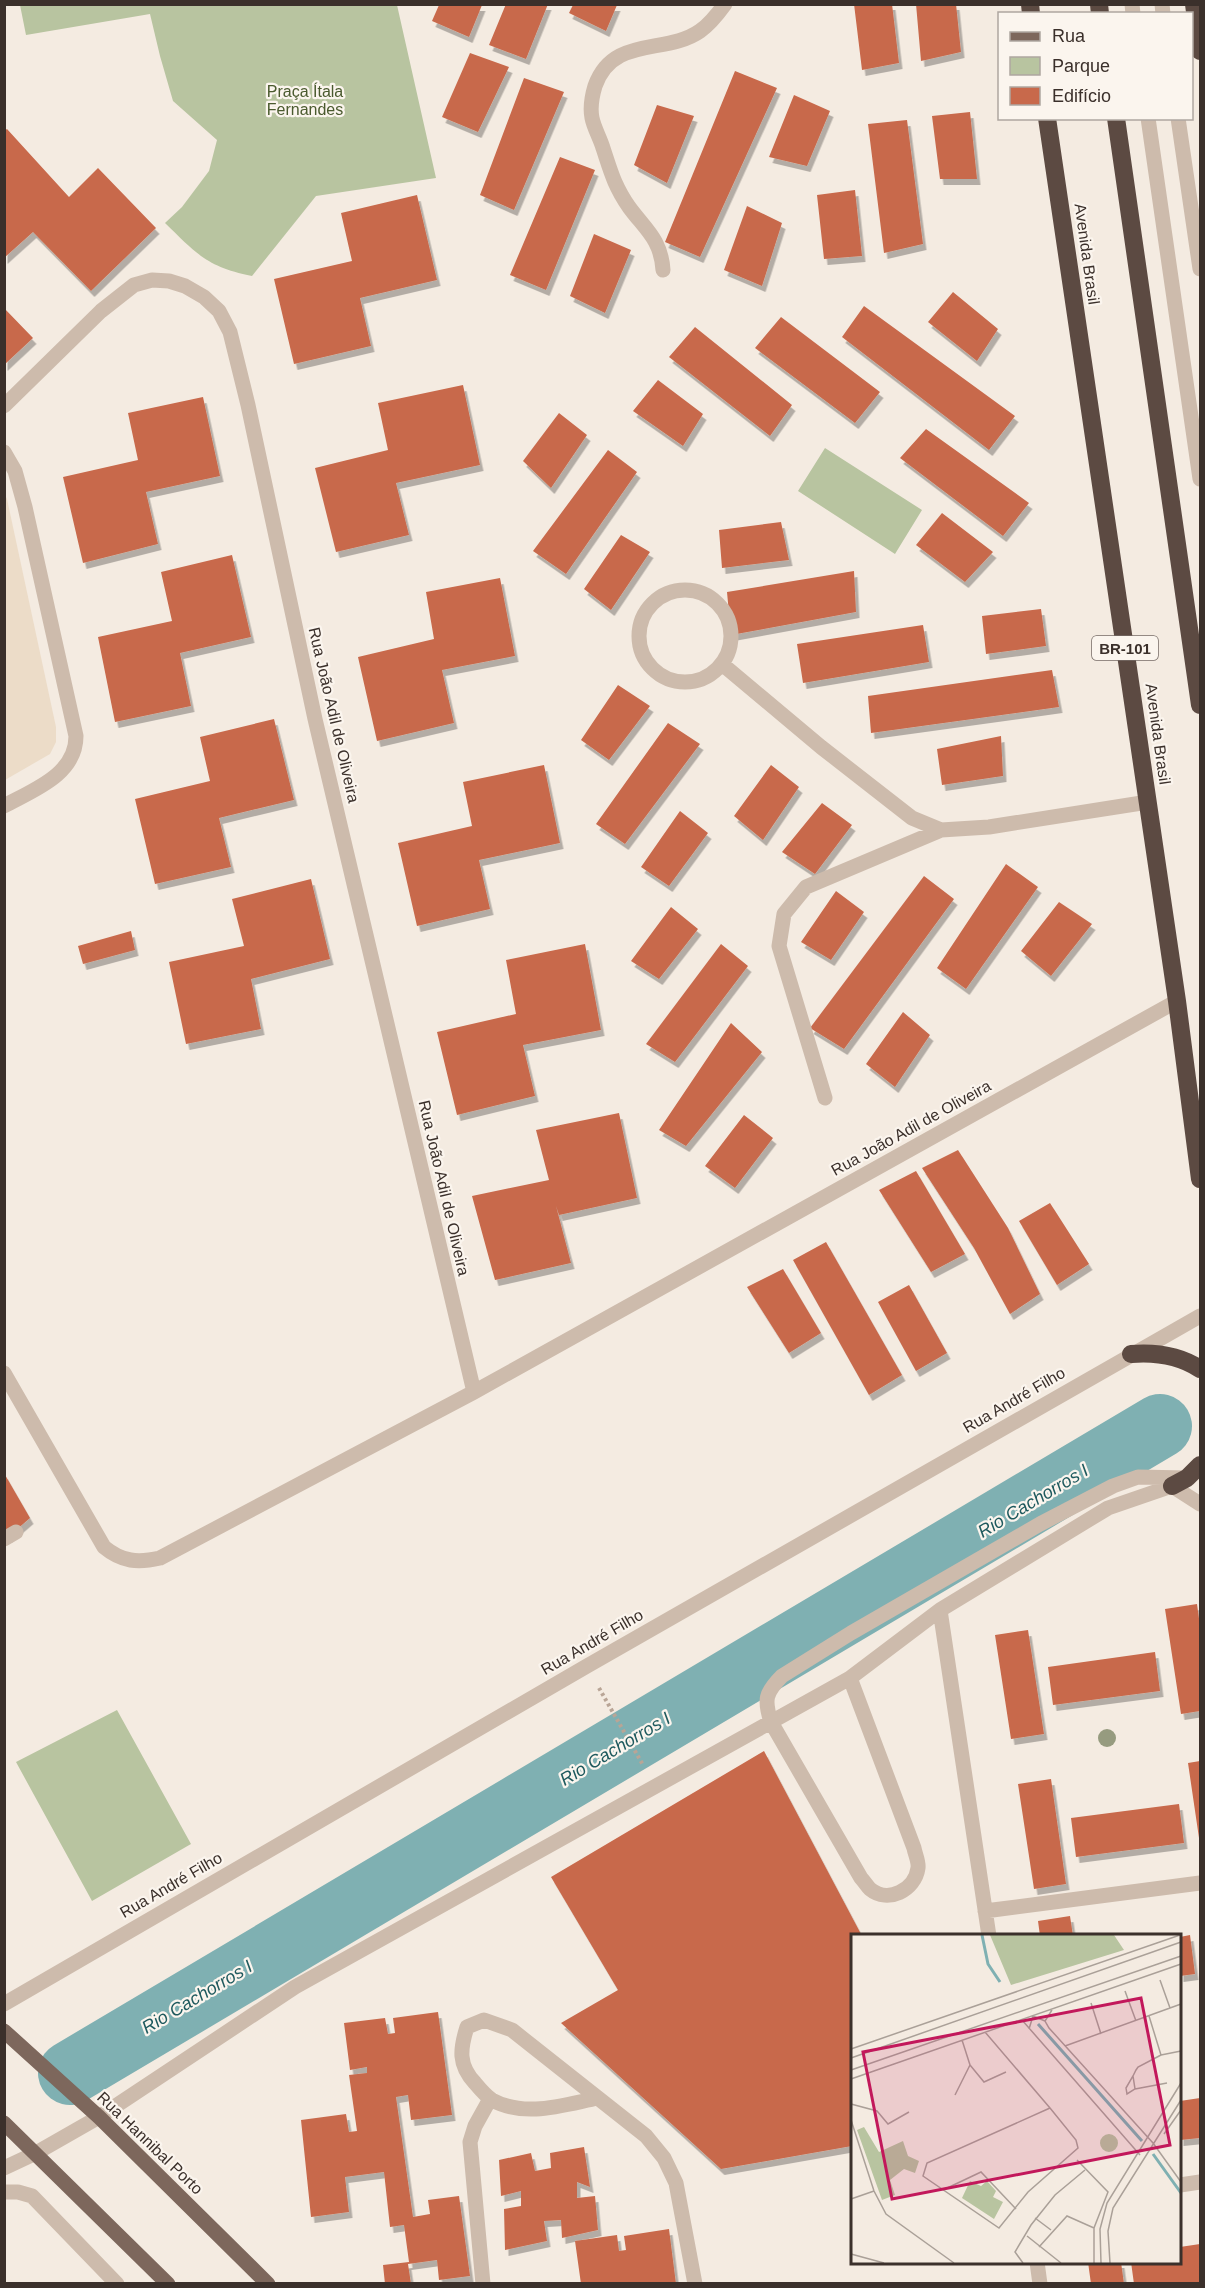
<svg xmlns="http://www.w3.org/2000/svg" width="1205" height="2288" font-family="Helvetica,sans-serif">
<defs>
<filter id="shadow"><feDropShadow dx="3.5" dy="6" stdDeviation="0" flood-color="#0004"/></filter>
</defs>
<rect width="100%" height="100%" fill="#f4ebe1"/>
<path fill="#b8c4a0" d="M20,5H397L436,178L316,196L252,276C207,267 197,254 165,223L182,207L209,171L217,140L173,101L160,56L150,14L26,35Z
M825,448L922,510L895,554L798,491Z
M117,1710L191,1844L92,1901L16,1762Z"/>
<path fill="#ecdcc8" d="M5,495L7,499L56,727V742L50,754L5,780Z"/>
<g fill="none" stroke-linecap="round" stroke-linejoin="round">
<path stroke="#7fb0b2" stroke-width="64" d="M70,2073L1160,1426"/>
</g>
<path fill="#c8694b" filter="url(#shadow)" d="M506,4H548L526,59L489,45Z
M854,4H892L899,63L862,70Z
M916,4H956L961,52L921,61Z
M439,5H482L469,37L432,21Z
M573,5H617L606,31L569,13Z
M470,53L509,67L478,132L442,117Z
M735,71L777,88L700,257L665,242Z
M524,78L564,92L514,210L480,195Z
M794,95L830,111L807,166L769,157Z
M657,105L694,116L667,183L634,165Z
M970,112L977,179H940L932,116Z
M907,120L923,244L884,253L868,124Z
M7,129L69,197L98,168L156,228L91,291L33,232L4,258V131Z
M560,157L595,170L546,290L510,275Z
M855,190L862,256L824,259L817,195Z
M417,195L437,280L360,298L371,346L294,364L274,279L352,261L341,213Z
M747,206L782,223L762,286L724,270Z
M594,234L631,250L605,313L570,296Z
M953,292L998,329L977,361L928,322Z
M864,306L1015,416L989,450L842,337Z
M4,308L33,338L4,365Z
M781,317L880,392L855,423L755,348Z
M695,327L792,405L770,436L669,357Z
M658,380L703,414L683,446L633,411Z
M463,385L480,465L396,483L409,535L336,552L315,468L388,450L378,403Z
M203,397L220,476L146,492L158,544L83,563L63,477L138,460L128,413Z
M559,413L587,435L551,488L523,461Z
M926,429L1029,503L1003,536L900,458Z
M608,450L637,472L566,574L533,551Z
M942,513L993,552L965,582L916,545Z
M781,522L789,560L722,568L719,530Z
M621,535L650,552L611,610L584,589Z
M232,555L251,637L180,653L191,706L115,722L98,637L172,621L161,572Z
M854,571L856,612L731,635L727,592Z
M500,578L515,656L442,670L454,723L377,741L358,657L434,639L426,592Z
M1041,609L1046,646L986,654L982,616Z
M923,625L929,662L803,683L797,644Z
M1052,670L1059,707L871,733L868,696Z
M618,685L650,706L609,760L581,740Z
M274,719L294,800L219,818L231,867L155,884L135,799L210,781L200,737Z
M668,723L700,744L625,844L596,824Z
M1001,736L1003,776L942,785L937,749Z
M544,765L560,843L479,860L490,909L417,926L398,843L472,826L463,782Z
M771,765L799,787L763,840L734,816Z
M822,803L852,825L815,874L782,852Z
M680,811L708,833L669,886L641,867Z
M1006,864L1038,887L966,989L937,968Z
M924,876L954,899L844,1049L810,1028Z
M311,879L330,959L251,979L261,1029L186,1044L169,962L244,946L232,899Z
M836,891L864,912L831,960L801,942Z
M1059,902L1092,924L1051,976L1021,951Z
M671,907L698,929L659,979L631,961Z
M131,931L135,950L83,964L78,946Z
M585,944L601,1030L523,1045L535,1096L457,1115L437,1032L516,1014L506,960Z
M721,944L748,966L675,1062L646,1044Z
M903,1012L930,1035L895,1087L866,1064Z
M731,1023L762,1052L686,1146L659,1130Z
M619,1113L637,1198L559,1215L556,1206L571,1263L495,1280L472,1196L549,1180L536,1130Z
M744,1115L773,1138L735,1188L705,1166Z
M958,1150L1008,1228L1040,1294L1010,1314L974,1248L922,1168Z
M916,1171L965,1254L931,1272L879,1190Z
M1050,1203L1089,1264L1057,1285L1019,1221Z
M826,1242L902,1375L869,1395L793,1260Z
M783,1269L821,1333L789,1353L747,1287Z
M909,1285L947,1353L916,1371L878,1302Z
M4,1473L30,1518L8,1537L4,1532Z
M1197,1604L1200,1626V1711L1181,1714L1165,1609Z
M1028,1630L1044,1734L1011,1739L995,1635Z
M1155,1652L1160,1691L1053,1705L1048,1667Z
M764,1751L862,1936H852V2146L721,2169L561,2023L618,1990L551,1877Z
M1200,1761V1838H1199L1188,1763Z
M1051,1779L1066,1884L1034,1889L1018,1784Z
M1179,1804L1184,1843L1076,1857L1071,1818Z
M1070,1916L1073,1936H1040L1038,1921Z
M1190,1935L1195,1974L1180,1976V1937Z
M438,2012L452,2115L411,2120L408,2095L396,2097L413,2217L430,2214L428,2200L459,2196L470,2276L439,2280L437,2260L408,2264L411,2284H385L383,2265L409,2262L404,2225L390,2227L384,2172L345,2177L349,2212L311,2217L301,2120L346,2114L349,2132L357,2131L349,2075L367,2073V2067L350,2070L344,2023L385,2018L388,2034L395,2033L393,2018Z
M1200,2098V2138L1180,2140V2101Z
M584,2147L590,2187L577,2182V2198L595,2196L598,2230L562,2238L561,2220L544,2221L547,2241L505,2250L504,2209L521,2206V2191L501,2196L499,2160L531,2153L535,2171L551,2168L550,2153Z
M669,2229L676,2284H581L575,2241L617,2235L619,2251L626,2250L624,2236Z
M1200,2244V2284H1134L1131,2262H1180V2247Z
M1088,2262H1121L1124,2284H1091Z"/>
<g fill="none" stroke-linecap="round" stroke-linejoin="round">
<path stroke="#b9a596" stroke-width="4" stroke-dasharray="3 3" stroke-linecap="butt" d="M599,1688L643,1765"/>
<path stroke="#cdbbac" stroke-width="15" d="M1132,4L1133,14
M1162,4L1163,14
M1148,118L1200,479
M1178,118L1200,269
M663,270C661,239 645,229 629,207C614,185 611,172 603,148C600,138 594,128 592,118C590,108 592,96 595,86C613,35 666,55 700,31C710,24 717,15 725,4
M4,406L101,311L134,285L152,280L169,281L185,286L204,297L219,311L230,332L248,405L315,719L474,1392
M4,452L15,471L25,507L76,736C76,775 33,790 4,806
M639 636a46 46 0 1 1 92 0a46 46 0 1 1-92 0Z
M722,664L821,747L912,818L941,830L989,827L1148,802
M825,1098L779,946L784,914L806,887L941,830
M4,1373L104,1547C122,1562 138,1563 160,1558L474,1392L1177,1001
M4,1539L16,1532
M940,1610L989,1936
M850,1678L914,1848C915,1854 919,1862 918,1868C915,1890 888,1904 870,1889C867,1886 864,1881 861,1878L771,1722C764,1700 765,1693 782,1676L851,1633L1040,1524L1113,1486L1138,1477L1186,1478
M985,1911L1200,1883
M4,2004L587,1666L1200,1316
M598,2098C563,2105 525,2118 492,2100C486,2096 480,2089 475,2083C458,2065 460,2049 467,2027L484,2020L512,2030L646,2136L664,2158L676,2183L695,2284
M4,2168L36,2153L99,2117L295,1987L850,1678L940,1610L1108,1508L1172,1486L1200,1504
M1180,2185L1200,2182
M4,2192H18L32,2196L117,2284
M1037,2262L1040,2284
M483,2284L470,2142L475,2126L490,2099"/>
<path stroke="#7d675c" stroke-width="15" d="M4,2031L99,2117L268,2284
M4,2123L168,2284"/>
<path stroke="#5c4a42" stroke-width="18" d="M1030,4L1031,14
M1099,4L1100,14
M1194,4L1200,51
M1047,118L1177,1001L1200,1179
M1116,118L1200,705
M1131,1354C1156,1352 1179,1355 1200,1369
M1172,1486L1187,1478L1200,1465"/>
</g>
<circle fill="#969b7f" cx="1107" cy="1738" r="9"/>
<g text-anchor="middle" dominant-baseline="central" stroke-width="4.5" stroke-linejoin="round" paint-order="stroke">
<rect fill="#fbf5ee" stroke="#756b66" stroke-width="1.5" x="1092" y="636" width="66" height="24" rx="4.5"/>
<g font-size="15" font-weight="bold" fill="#3b302b">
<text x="1125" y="648">BR-101</text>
</g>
<g font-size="16" fill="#4a5a2e" stroke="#fbf5ee">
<text x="305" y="91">Praça Ítala<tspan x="305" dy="18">Fernandes</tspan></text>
</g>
<g font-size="16" fill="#3b302b" stroke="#fbf5ee">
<text transform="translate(1087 254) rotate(82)">Avenida Brasil</text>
<text transform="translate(334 715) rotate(77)">Rua João Adil de Oliveira</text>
<text transform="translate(1158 734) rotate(82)">Avenida Brasil</text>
<text transform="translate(911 1128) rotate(-29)">Rua João Adil de Oliveira</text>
<text transform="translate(444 1188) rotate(77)">Rua João Adil de Oliveira</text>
<text transform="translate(1014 1400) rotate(-30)">Rua André Filho</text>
<text transform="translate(592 1642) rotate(-30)">Rua André Filho</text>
<text transform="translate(171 1885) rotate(-30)">Rua André Filho</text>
<text transform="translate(150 2143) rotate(44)">Rua Hannibal Porto</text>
</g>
<g font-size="18" font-style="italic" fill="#1f5a5e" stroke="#fbf5ee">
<text transform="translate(1033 1501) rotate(-31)">Rio Cachorros I</text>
<text transform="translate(615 1749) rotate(-31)">Rio Cachorros I</text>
<text transform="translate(197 1997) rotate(-31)">Rio Cachorros I</text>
</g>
</g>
<g transform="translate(851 1934)">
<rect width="330" height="330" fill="#f4ebe1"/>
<path d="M139,1H263L273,16L160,51ZM13,193L28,218L52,207L57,222L68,227L64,239L53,235L39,246L44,261L31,266L6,196ZM249 209a9 9 0 1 1 18 0a9 9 0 1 1-18 0ZM119,247L130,252L136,247L145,257L142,263L152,268L143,285L111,264Z" fill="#b8c4a0"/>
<path fill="none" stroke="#7fb0b2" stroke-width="3" d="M131,1L137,30L149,48M187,90L291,207M302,220L330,259"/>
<path fill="none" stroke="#aaa098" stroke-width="1.5" d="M309,46L319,74M274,57L285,87M240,69L250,100M201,76L194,87L198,94L302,209L330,248M171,86L289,221M178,95L182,82L194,87M134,98L199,174L225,206L227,214L177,258L148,294L72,242L76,229L199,174M214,112L330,70M0,115L329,1M310,121L330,117M0,124L330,8M119,131L133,148L155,138M0,136L330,22M282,142L284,155L276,160L275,154L282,142L285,136L287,133L310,121L298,82M0,145L330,30M284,155L316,149M104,161L119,131L111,106M0,170L26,177L37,190L58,178M0,186L23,257L35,280L103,329M313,200L330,176M226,226L257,258L243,294V329M92,256L130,238L165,275M0,265L23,257M184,284L200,296M176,302L210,329M188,313L216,282L243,294M0,320L33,329M172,329L164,318L180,291L204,261L234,236M250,329L249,295L256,269L330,149M259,329L257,297L262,274L330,166"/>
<path fill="#c2185b" fill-opacity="0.15" stroke="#c2185b" stroke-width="3" d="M290,64L319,211L41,265L12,118Z"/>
<rect width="330" height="330" fill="none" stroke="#3b302b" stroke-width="3"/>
</g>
<rect width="1205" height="2288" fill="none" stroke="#3b302b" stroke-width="12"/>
<rect x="998" y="12" width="195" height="108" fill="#fbf5ee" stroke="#aea6a0" stroke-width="1.5"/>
<rect x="1010" y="32" width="30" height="9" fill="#7d675c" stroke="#aea6a0" stroke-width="1.5"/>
<text x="1052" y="42" font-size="18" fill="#3b302b">Rua</text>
<rect x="1010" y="57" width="30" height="18" fill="#b8c4a0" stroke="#aea6a0" stroke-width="1.5"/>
<text x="1052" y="72" font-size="18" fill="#3b302b">Parque</text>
<rect x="1010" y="87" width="30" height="18" fill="#c8694b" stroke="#aea6a0" stroke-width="1.5"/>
<text x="1052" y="102" font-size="18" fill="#3b302b">Edifício</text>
</svg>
